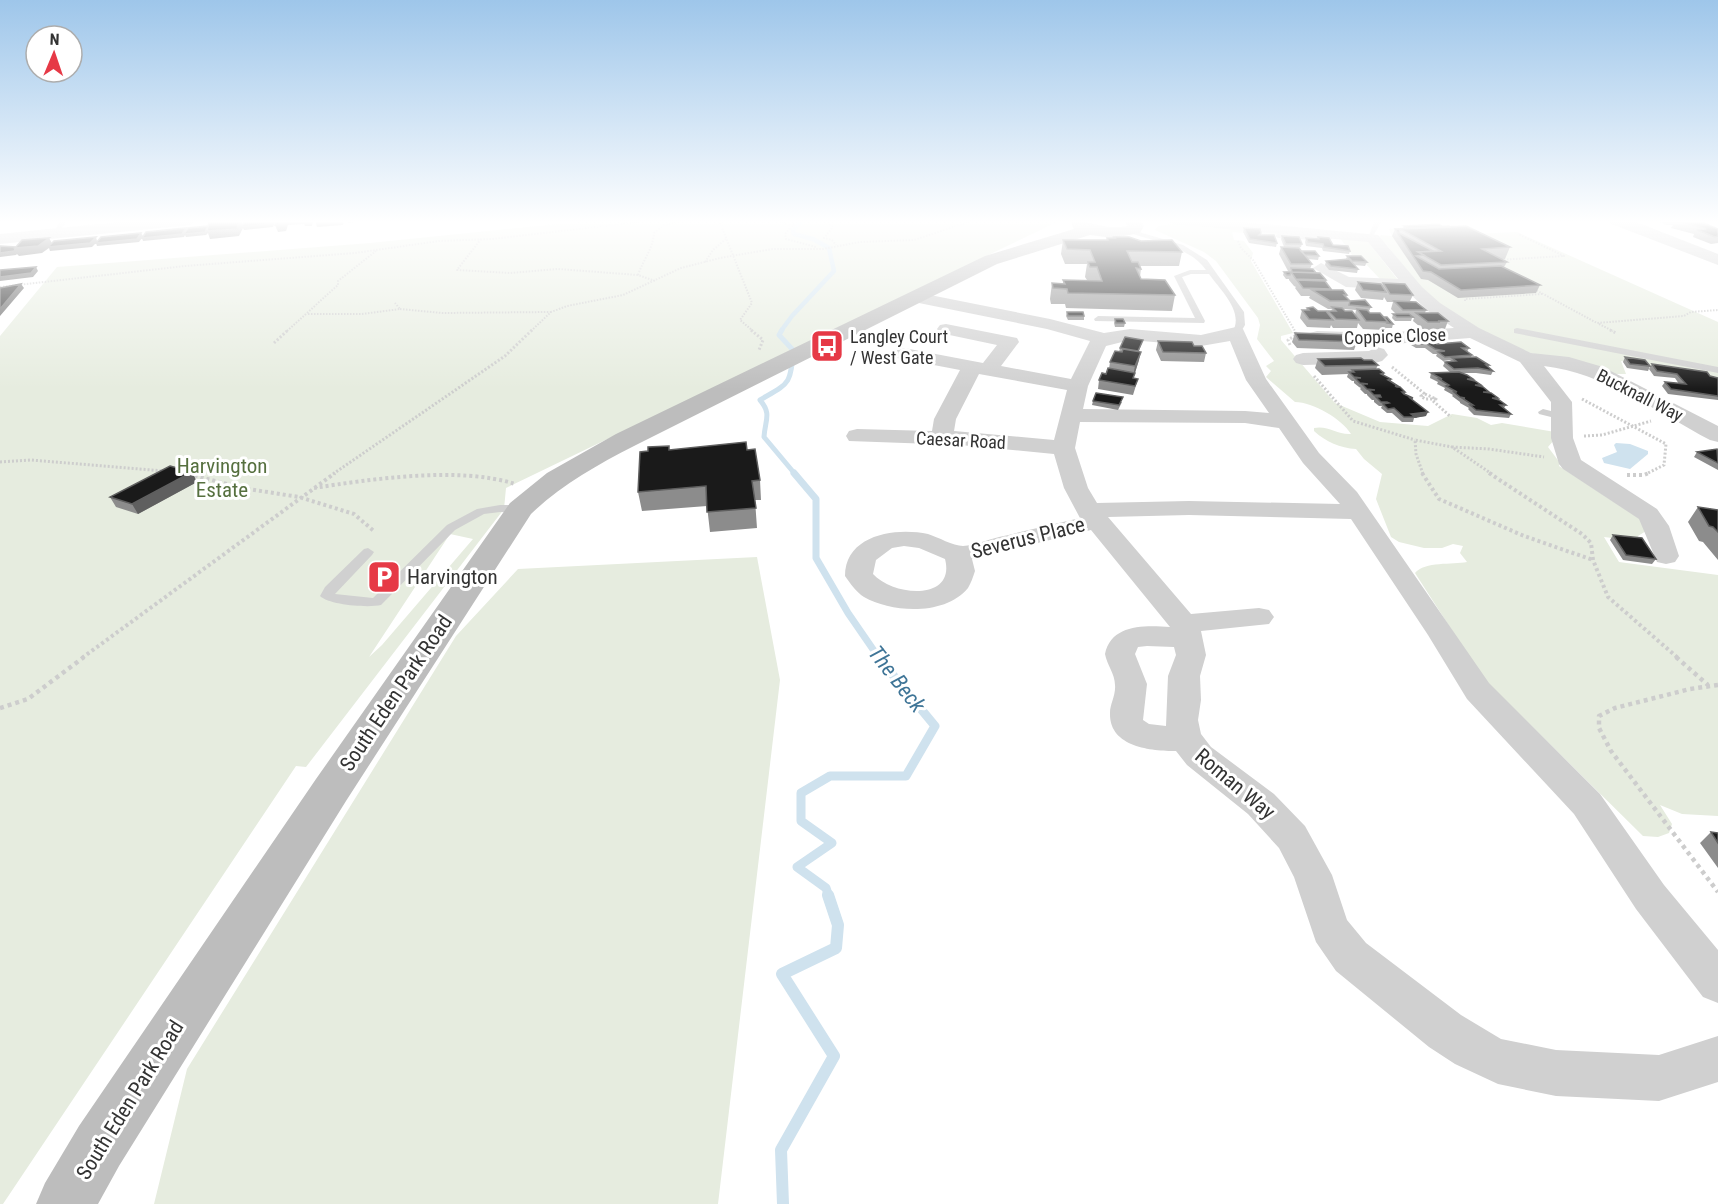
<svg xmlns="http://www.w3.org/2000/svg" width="1718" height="1204" font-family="'Roboto Condensed',sans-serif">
<rect width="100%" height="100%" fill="#fff"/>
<path fill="#e6ecdf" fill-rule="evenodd" d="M596,220H1061L506,488L504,509L306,767L296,766L3,1204H0V336L57,267L370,243ZM450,534L473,539L382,645L369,657Z
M1176,223L1321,238L1232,232L1234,240L1244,241L1253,253L1251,261L1293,333L1281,336V340L1335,403L1380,422L1428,426L1452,414L1477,418L1491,425L1502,423L1555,432L1554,440L1548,447L1560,463L1559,466L1640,519L1646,531L1638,536L1637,541L1604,537L1619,562L1718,575V816L1682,814L1660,805L1672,824L1669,833L1658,837L1643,836L1482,677L1415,573C1425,561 1452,565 1467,562L1460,553L1463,546L1453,544L1442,548H1424L1399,542L1391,537L1376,499L1382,474L1364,459L1356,449C1340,448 1326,442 1314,431V428C1328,425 1337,435 1351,434C1342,419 1313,402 1295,402L1266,377L1271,371L1266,366L1274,361L1257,339L1260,325L1258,318L1216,261L1204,252L1155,230L1158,226Z
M1437,227L1454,235L1517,232L1718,322V378L1621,361L1626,374H1614L1519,350L1483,333L1427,296L1386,244L1378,238L1381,235L1392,236L1389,229Z
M1340,238H1362L1369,243L1398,280L1380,279L1363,261L1352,255Z
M757,557L780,680L718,1204H154L187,1069L456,636L518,569Z"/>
<path fill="#cfe2ee" d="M1616,443L1630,444L1648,451V454L1630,469L1604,463L1602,458L1617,452L1614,445Z"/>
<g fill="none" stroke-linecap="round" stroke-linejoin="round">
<path stroke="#cfe2ee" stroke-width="4.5" d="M781,331L792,316L834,271L829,248L813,239L794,234L793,230L803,220"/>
<path stroke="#cfe2ee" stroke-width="5" d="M782,330L779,335L793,350C791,385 789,383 760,400C772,414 765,420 764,437L795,474"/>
<path stroke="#cfe2ee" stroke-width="7" d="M794,473L816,499V558L848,613L879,658"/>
<path stroke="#cfe2ee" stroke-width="9" d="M829,897L826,888L797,867L832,843L801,821V793L830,776H906L935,726L878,657"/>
<path stroke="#cfe2ee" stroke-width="12" d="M783,1204L781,1150L834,1056L782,974L836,948L838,925L828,895"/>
<path stroke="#cdcdcd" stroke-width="2" stroke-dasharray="1.5 1.5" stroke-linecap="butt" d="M719,220L752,303L740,320L753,331
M777,220L792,226L798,220
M825,220L833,227L824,238L832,240L836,245
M792,226L785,234L786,239L816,247
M481,239L457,270L510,273L558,269L638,275
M1238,241L1241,248L1253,260L1295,331
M1498,260L1564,256L1518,234
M705,262L713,250L727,238
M655,281L638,275C643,260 653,249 654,233L664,225L686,220
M0,287L185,266L355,253L439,241L492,239L656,220
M1534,289L1597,323L1684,316L1691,312L1718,310
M1465,301V299L1542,294
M400,309L442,313L551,312
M308,314H362L400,309L395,303
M1599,324L1613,331
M287,331L338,285V281L376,251
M531,331L551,312L567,306L623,295L681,268L720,258L773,249H823L860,242L914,240L974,220"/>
<path stroke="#cdcdcd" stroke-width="3" stroke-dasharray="2 2" stroke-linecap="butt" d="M751,330L763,340L759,350
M1610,330L1616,333
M274,343L288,330
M1290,345L1288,340L1296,335L1294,330
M1392,367L1425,394
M1314,376L1353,421L1415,440
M1425,394L1436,399H1425L1421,396Z
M1582,399L1666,444L1664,465L1646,474
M1433,401L1451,417
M1584,436L1602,435L1651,421
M0,462L31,460L164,471
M333,474L505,356L532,330
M1423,474L1416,454L1415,440L1452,447
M1492,474L1452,447L1489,449L1544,457"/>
<path stroke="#cdcdcd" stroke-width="4" stroke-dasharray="3 3" stroke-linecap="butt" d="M1422,473L1439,499L1524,536L1593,560
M1489,473L1582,534L1591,543L1593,560L1608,597L1678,658
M189,474L242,488L299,497L354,514L375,532
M1627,475H1644L1649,473
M314,488C371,479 460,466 515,484
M82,658L335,473"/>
<path stroke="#cdcdcd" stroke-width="4.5" stroke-dasharray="4 4" stroke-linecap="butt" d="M1676,657L1708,685
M1718,685L1690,689L1615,708L1599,716V728L1611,751L1718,892
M0,708L28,699L84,657"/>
<path fill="#d0d0d0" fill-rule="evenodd" d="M61,220H68L56,235H52Z
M1375,220H1382L1372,238H1368Z
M1129,229L1183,245L1207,260L1244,312L1245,325L1239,335L1232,333C1245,312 1221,291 1209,274H1191L1182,277L1205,321L1204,323L1095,321L1094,319L1098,316L1195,318L1174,276L1190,270H1206C1189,246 1152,241 1127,232Z
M1332,233L1335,235L1330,241L1278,238L1275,236L1278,234L1328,237Z
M1517,328L1718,367V373L1514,333V329Z
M1543,409L1567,415L1568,417L1563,420L1539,414L1538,412Z
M500,505H520L526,509L520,513L500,512L484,514L455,530L381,605C368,608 329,605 320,596L325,587L364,549L368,548L374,552L372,555L335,594L373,598L447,525L477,509Z"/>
<path fill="#d0d0d0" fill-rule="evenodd" d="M1166,220H1224L1378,235L1422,287L1440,303L1479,328L1531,353L1569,357L1603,367L1718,426V442L1710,440C1657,412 1604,373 1544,366L1572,402L1573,438L1581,460L1657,509L1669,526L1679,556L1675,562L1666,564L1657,562L1639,519L1563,469L1559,464L1551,438V402L1520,362L1470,338L1381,345L1310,341L1308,337L1310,333L1317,331L1381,333L1454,328L1428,311L1406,290L1346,287L1313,268L1321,263L1349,277L1398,279L1368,242L1173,224Z
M915,292L1050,319L1104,333L1130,329L1201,335L1236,327L1243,329L1266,379L1319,453L1357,492L1489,683L1600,794L1664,885L1718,950V1003L1703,997L1636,909L1574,814L1467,699L1428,635L1351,519L1189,515L1108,517L1191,614L1259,608L1269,610L1274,617L1269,624L1201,631L1206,655L1200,676L1201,700L1198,720L1201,734L1211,747L1274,794L1305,826L1332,875L1347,920L1366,943L1461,1015L1501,1039L1556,1050L1659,1055L1718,1036V1082L1659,1101L1556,1096L1498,1084L1455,1064L1429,1047L1336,971L1316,942L1294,877L1279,848L1248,814L1187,765L1176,751C1151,751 1109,747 1110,713C1110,704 1116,695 1115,685C1115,674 1107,665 1105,654C1111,624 1145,625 1170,627L1091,530L972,559L975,571C973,577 971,583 968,588C945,616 892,613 864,597C856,592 850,583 845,576C845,534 897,527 928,534C938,537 953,546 963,546C975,545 987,540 999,537C1026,531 1053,524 1080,518L1064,488L1054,454L960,445L849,441L846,436L849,431L857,429L932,431L934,419L960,370L897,358L894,354L897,350L904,348L983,363L997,345L940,333L937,329L940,325L946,324L1017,338L1019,342L1001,366L1071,379L1090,341L1047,329L909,301L906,297L909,293ZM1130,340L1201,346L1230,341L1246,380L1269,413L1245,411L1083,409L1088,386L1106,346ZM979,374L1067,390L1054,440L954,431L956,419ZM1080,422L1245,423L1279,428L1303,463L1340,504L1189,501L1097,503L1088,488L1075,448ZM904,546L919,548L945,559C956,601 894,597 873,574L876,560L892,548ZM1147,646L1174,647L1176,655L1168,676L1166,726L1149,724L1143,720L1147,684L1135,654L1138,647Z
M1377,347L1384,349L1388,355L1382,361L1375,363L1303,365L1296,363L1293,359L1296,355L1303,353L1369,351Z"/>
<path fill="#d0d0d0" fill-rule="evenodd" d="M137,220H198L190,225L0,244V234Z
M1607,220H1631L1718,254V265L1609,223Z"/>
<path fill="#bdbdbd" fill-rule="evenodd" d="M1070,220C1090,220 1105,231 1127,226L1125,220H1141L1144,226L1140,233L1134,234L1114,238L1090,235L997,264L634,446C597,465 561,485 531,514L346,801L119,1166L98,1204H36L45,1183L79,1126L316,779L510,503L547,473L616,434L985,256L1074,229Z"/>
</g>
<path fill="#8c8c8c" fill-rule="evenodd" d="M1657,220H1697L1718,229V243L1711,244L1693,237L1694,234L1671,228L1673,225H1667L1657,221Z
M1404,226L1443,227L1510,247L1505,259H1501L1507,262L1504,267L1540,285L1536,293L1458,298L1428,280L1421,279L1392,236L1395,229L1403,228Z
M1244,228L1261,235L1277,243L1276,247L1249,243L1243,232Z
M1282,236L1302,244L1301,247L1298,248L1301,251L1319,256L1318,260L1308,259L1312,264L1310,269L1326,280L1325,281L1331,289V290L1347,295L1346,297L1350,301L1371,307L1369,311H1368L1370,313L1384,317L1393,324L1392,328H1386L1385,330L1363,329L1358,323L1357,328H1333L1331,325L1330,328L1307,327L1300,318L1302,310H1306L1307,308L1328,313V311H1331L1332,309H1328L1309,298L1310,296H1301L1295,288L1296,287L1294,286L1289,280V279H1286L1283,275L1284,272L1290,271H1288L1279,254L1281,247H1284L1281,239ZM1343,309L1356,310L1355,315L1345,311Z
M1114,237L1141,241L1182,252L1179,266H1140L1141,269L1140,277L1141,279L1175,295L1172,311L1066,308L1065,304H1051L1050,299L1052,283L1063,284V280H1087L1085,277L1087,264H1065L1061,254L1063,240H1106L1107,238H1114Z
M1318,237L1333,245L1350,251L1349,254L1323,251L1322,248L1306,246L1305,242L1306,238L1317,239Z
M1347,256L1367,262L1365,266L1354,265L1358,269L1357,273L1329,270L1325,265L1326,261L1346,259Z
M1358,282L1382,286L1383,283L1413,295L1410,301L1426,310L1425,313L1448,321L1445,329H1437L1436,331H1425L1413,321L1414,318H1412L1411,321H1395L1392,318L1393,314H1396L1391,309L1393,302H1387L1384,297L1383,300L1361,298L1355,290Z
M1067,312L1084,316V320H1068L1066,316Z
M1115,319L1125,323L1124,327H1115L1114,323Z
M1295,333L1357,342L1354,350L1297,348L1292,342Z
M1408,338L1437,344L1469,348L1467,352L1472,355L1471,357L1489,365L1488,367L1493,371L1491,375L1476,373H1462L1473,379V380L1481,385L1480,386L1489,392V393L1506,405L1504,408L1511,414L1509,418L1474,415L1468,409L1469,408L1460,403V402L1452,396L1453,395L1444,390L1445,388L1437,384L1438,382L1430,378L1431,373H1451L1443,366L1445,362L1450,361L1451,360L1443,361L1436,356L1437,354H1433L1425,348H1416L1406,342Z
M1143,340L1139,351V360L1133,378L1138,379L1133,395L1098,389L1099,380L1106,374L1109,369L1110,362L1119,352L1120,348Z
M1158,341L1194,346L1206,353L1204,362L1161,361L1156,350Z
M1625,357L1650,366L1648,371L1627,368L1623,362Z
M1318,359L1364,360L1378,365L1376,369L1384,373V375L1391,379V381L1398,386L1397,387L1405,392V394L1413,398L1412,400L1426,416L1414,418L1413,422H1402L1392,413H1387L1381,408L1382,406H1379L1374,402V400H1372L1367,395V394H1365L1360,389L1361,388L1359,387L1354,383V381H1352L1347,377L1348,374L1322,375L1315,368Z
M1652,364L1718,378V400L1668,394L1662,386L1665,382L1679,384L1675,378L1654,376L1649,369Z
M1093,401L1122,402L1118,410L1092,405Z
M1718,449V470L1694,457L1697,452Z
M669,450H747L760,480L761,500H755L757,528L710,532L707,506L642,511L638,492Z
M192,472L197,482L138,514L116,507L110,497Z
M1698,507L1718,510V560L1703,542L1699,541L1688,522Z
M1613,535L1656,559L1652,564L1623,560L1610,540Z
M1711,832L1718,833V868L1700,843Z"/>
<path fill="#5f5f5f" d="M73,220H93L73,222Z
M241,220L243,227L273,220H275V222L273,227L244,230L243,228L239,236L210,239L208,233L206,235L186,237L185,235L184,237L143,241L142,238L139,242L97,246L96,243L92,247L50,251L49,248L42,253L19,256L17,254L16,255L0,257V253L49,238L53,245L96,237L97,241L141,233L143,236L186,228L187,232L208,226Z
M285,220H313L312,226H305L304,224L288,225L286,231L278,232L275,225Z
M315,220H344L343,225L317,227Z
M347,220H371L348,223Z
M36,267L38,271L33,277L0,281V277Z
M21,284L24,288L0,316V309Z
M1141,352L1139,360L1135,373L1131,387L1135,366Z
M1428,412L1426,416L1414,418L1415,417L1411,414Z
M192,472L197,482L138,514L132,504Z"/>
<path fill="#1a1a1a" stroke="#5f5f5f" stroke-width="1.5" d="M234,220H240L237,229L207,231L209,222Z
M261,220H273L272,224L242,227L244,222Z
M277,220H285L284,224L275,225Z
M1675,220H1697L1718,229V236L1715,237L1697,230L1706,229Z
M1439,224L1443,227L1408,228L1404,226Z
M208,226L205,232L184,234L188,228Z
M1449,226L1450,227L1400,229L1399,233L1433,251L1418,252L1424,255L1416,256L1439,269L1501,266L1540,285L1461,290L1431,272L1423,271L1395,229Z
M1466,226L1510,247L1482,249L1507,262L1441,265L1418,252L1441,251L1400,229Z
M186,228L182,234L142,238L146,232Z
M1244,228L1260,229L1261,233L1259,235H1274L1277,243L1250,239Z
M141,233L137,239L96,243L101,237Z
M1282,236L1299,237L1302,244H1286Z
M96,237L90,243L48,247L54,241Z
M1114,237H1129L1141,241L1172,240L1182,252L1127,251L1132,262H1138L1141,269L1136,268L1141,279L1165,280L1175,295L1068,293L1067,289L1053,288L1052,283L1065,284L1063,280L1102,281L1097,267H1090L1088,262H1095L1090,250L1067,249L1063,240H1108L1107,238H1115Z
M1318,237L1329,238L1333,245L1348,246L1350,251L1324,247L1323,244L1308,242L1306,238L1319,239Z
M49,238L38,246L15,248L22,240Z
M0,246L16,247L14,251L0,253Z
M1281,247L1299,248L1312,264H1291Z
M1301,251H1315L1319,256L1305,255Z
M1347,256H1361L1367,262L1352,261Z
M1349,259L1358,269L1331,266L1326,261Z
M36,267L31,273L0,277V270Z
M1291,268L1313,269L1316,273L1291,272L1290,275H1287L1284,272H1292Z
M1291,272L1320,273L1326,280L1296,279Z
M1297,280L1325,281L1331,289L1303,288Z
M1358,282L1381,284L1386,292L1363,290Z
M1383,283L1405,284L1413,295L1390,294Z
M21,284L0,309V288Z
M1312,290H1343L1347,295H1344L1350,301H1330Z
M1365,300L1371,307L1349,305L1350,301Z
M1394,301L1416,302L1426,310H1403Z
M1313,307L1318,311H1326L1333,320L1309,319L1302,310H1309L1307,308Z
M1332,307L1342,308L1345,311H1352L1359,320L1336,319L1328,311H1336Z
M1357,309L1367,310L1370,313H1380L1388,322L1366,321Z
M1067,312H1083L1084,316H1068Z
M1416,313H1438L1448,321H1438L1440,322H1428Z
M1393,314H1409L1413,317H1397Z
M1384,317H1387L1393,324L1387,323L1388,322Z
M1115,319H1123L1125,323H1116Z
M1295,333L1352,335L1357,342L1299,340Z
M1125,337L1143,340L1138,351L1120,348Z
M1425,337L1437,344L1461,342L1469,348H1462L1472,355L1445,357L1438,352L1445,351L1435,349L1427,344H1417L1408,338Z
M1158,341L1192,342L1194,346H1202L1206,353L1163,352Z
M1123,349L1141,352L1135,366L1110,362L1115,351L1122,352Z
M1476,357L1489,365H1486L1493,371L1478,368L1454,369L1445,362L1456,361L1452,358Z
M1625,357L1645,360L1650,366L1630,364Z
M1361,358L1364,360H1372L1378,365L1325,366L1318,359Z
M1652,364L1707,372L1710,376L1718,378V396L1671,389L1665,382L1686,384L1677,374L1657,371Z
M1108,368L1135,373L1133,378L1138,379L1135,386L1099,380L1102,373L1106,374Z
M1379,369L1384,373L1381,374L1391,379L1388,380L1390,381L1398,386H1395L1397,387H1400L1405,392H1402L1404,394L1413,398H1410L1428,412L1411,414L1415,417H1404L1394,408L1388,409L1383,404L1389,403L1387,402H1381L1376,397H1381L1380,395H1374L1369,390H1375L1367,389L1362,384H1368L1360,383L1355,378H1361L1354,377L1349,372H1354L1352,370Z
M1459,372L1467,375L1473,379H1467L1475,381L1481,385H1475L1483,387L1489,392H1483L1491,393L1498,398H1492L1499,400L1506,405H1500L1511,414L1476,410L1470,405H1473L1462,398H1465L1460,397L1454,392H1457L1446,386L1449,385L1439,379H1442L1431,373Z
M1096,393L1123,397L1119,405L1093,401Z
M746,442L747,450L755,449L760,480L752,481L756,508L707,512L706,486L638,492L640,452L648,451V447L669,446V450Z
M1717,449L1718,463L1697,452Z
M170,466L192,472L132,504L110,497Z
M1698,507L1718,510V532L1713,527L1709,526Z
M1613,535L1642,538L1656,559L1626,555Z
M1711,832L1718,833V843Z"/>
<linearGradient id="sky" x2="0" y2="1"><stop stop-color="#9ec6ea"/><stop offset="0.57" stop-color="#fff"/><stop offset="1" stop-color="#fff" stop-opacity="0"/></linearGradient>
<rect width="1718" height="389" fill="url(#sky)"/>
<defs>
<g id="bus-square" transform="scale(1.725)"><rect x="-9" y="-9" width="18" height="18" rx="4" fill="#e63946" stroke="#fff"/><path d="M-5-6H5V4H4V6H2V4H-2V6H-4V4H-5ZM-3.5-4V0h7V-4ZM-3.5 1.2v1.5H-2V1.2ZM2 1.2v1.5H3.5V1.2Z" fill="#fff"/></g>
<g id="parking-square" transform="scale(1.725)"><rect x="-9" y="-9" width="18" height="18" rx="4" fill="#e63946" stroke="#fff"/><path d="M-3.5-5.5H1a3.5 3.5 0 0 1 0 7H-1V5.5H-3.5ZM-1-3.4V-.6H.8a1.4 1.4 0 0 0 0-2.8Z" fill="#fff"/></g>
</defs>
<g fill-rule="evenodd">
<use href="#bus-square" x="827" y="346"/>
<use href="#parking-square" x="384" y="577"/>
</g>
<g text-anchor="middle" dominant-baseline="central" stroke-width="6" stroke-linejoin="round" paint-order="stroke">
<g font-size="18" fill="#333" stroke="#fff" text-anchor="start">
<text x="850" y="336">Langley Court<tspan x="850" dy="21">/ West Gate</tspan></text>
</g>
<g font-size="18" fill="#333" stroke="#fff">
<text transform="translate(1395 336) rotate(-2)">Coppice Close</text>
<text transform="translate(1640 395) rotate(27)">Bucknall Way</text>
<text transform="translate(961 440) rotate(3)">Caesar Road</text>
</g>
<g font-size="21" fill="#56703f" stroke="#fff">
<text x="222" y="466">Harvington<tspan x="222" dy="24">Estate</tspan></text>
</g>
<g font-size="21" fill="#333" stroke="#fff">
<text transform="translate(1028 538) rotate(-14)">Severus Place</text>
<text transform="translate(396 693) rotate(-56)">South Eden Park Road</text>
<text transform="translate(1235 784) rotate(40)">Roman Way</text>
<text transform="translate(130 1100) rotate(-58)">South Eden Park Road</text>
</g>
<g font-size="21" fill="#333" stroke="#fff" text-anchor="start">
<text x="407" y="577">Harvington</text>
</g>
<g font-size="22" font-style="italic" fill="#3f7597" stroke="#fff">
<text transform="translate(897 679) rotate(52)">The Beck</text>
</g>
</g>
<g transform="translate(54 54) rotate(2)"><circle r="28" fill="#ffffff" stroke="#adadad" stroke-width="1.5"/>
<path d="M0-4.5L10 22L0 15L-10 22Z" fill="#e63946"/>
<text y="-9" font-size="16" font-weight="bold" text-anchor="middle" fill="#333333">N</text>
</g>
</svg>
